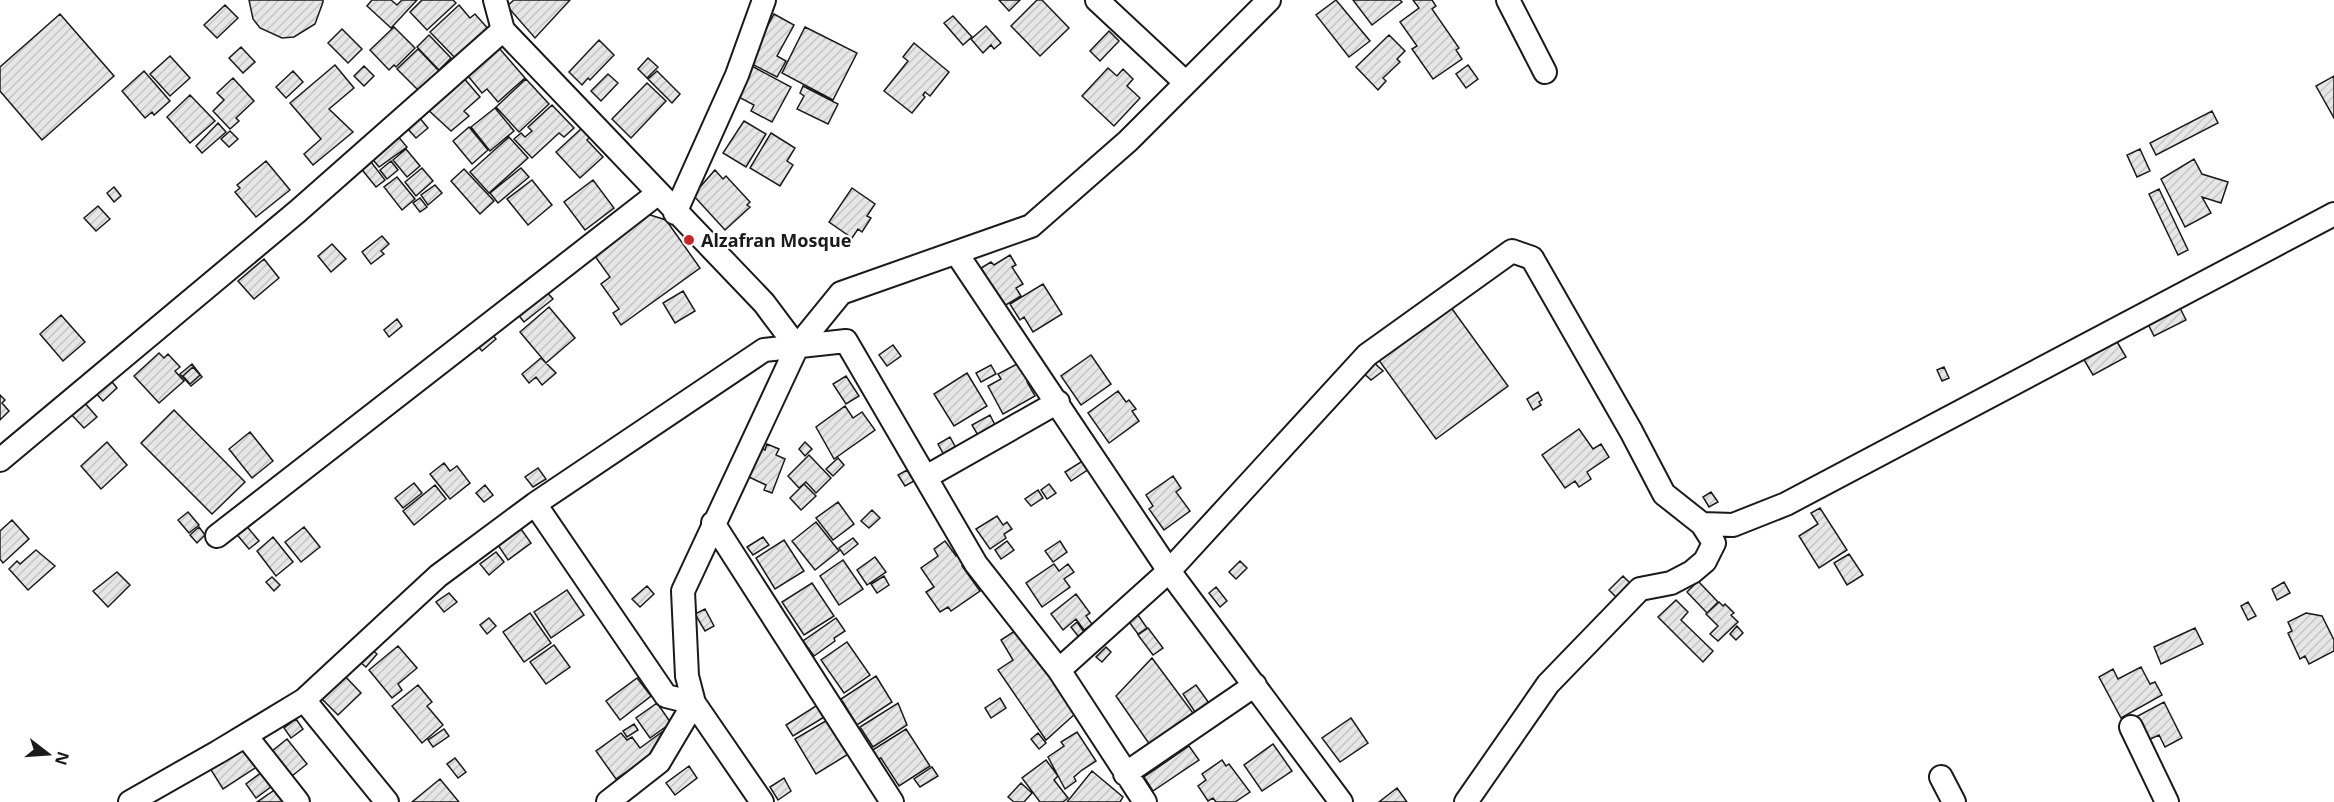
<svg xmlns="http://www.w3.org/2000/svg" width="2334" height="802" font-family="'Noto Sans',sans-serif">
<defs>
<pattern id="building-hatch" width="6" height="6" patternUnits="userSpaceOnUse" patternTransform="scale(1.5)"><rect width="6" height="6" fill="#e6e6e6"/><path d="M-1 1l2-2M0 6l6-6M5 7l2-2" fill="none" stroke="#c5c5c5"/></pattern>
</defs>
<rect width="100%" height="100%" fill="#fff"/>
<path fill="url(#building-hatch)" stroke="#1a1a1a" stroke-width="1.5" d="M249,0H323V2L315,24L294,37L282,38L260,28L253,19Z
M372,0H391L397,5L402,0H417L391,28L367,6Z
M422,0H453L456,3L427,30L410,12Z
M514,0H570L535,38L507,6Z
M999,0H1020L1009,11Z
M1037,0H1042L1069,28L1040,56L1011,26Z
M1336,0L1370,41L1349,57L1316,15Z
M1353,0H1400L1402,2L1372,25Z
M1413,0H1432L1436,6L1432,9L1459,48L1456,50L1462,59L1433,79L1412,49L1417,46L1400,22L1419,8Z
M225,5L238,18L217,38L204,25Z
M459,5L470,18L475,14L490,31L458,61L430,32Z
M60,14L114,76L42,140L0,91V67Z
M774,14L794,25L777,56L786,61L777,77L748,62Z
M953,16L972,37L963,45L944,23Z
M986,26L1001,43L994,49L991,45L983,53L971,39Z
M394,27L415,48L396,67L394,65L389,70L370,50Z
M805,27L857,53L833,100L782,73Z
M342,29L362,49L348,63L328,43Z
M1109,31L1119,41L1100,61L1090,51Z
M429,35L451,58L439,70L417,47Z
M1389,35L1405,51L1397,59L1400,62L1383,78L1386,81L1378,90L1356,67Z
M599,40L614,55L590,80L588,78L582,85L569,72Z
M914,43L949,72L930,96L925,92L923,95L925,97L912,113L884,91L908,61L903,57Z
M241,47L255,62L243,73L229,58Z
M499,48L525,78L498,102L487,89L482,93L468,76Z
M418,49L439,71L419,91L397,69Z
M170,56L190,78L170,96L150,74Z
M648,58L658,67L647,78L638,69Z
M748,64L791,87L772,122L751,111L754,105L733,94Z
M335,65L354,88L329,109L353,132L313,165L304,154L321,139L290,103Z
M1468,65L1478,79L1466,88L1456,74Z
M364,66L374,76L364,86L354,76Z
M1108,68L1117,76L1123,69L1133,79L1127,86L1140,98L1114,126L1082,96Z
M144,71L170,101L154,115L152,112L145,118L122,91Z
M293,71L303,82L286,98L276,87Z
M657,71L680,94L672,103L648,79Z
M608,74L618,83L601,101L591,91Z
M462,76L480,97L464,111L469,116L451,131L425,107Z
M2334,76V118L2316,86Z
M233,78L254,101L236,118L239,121L230,129L213,111L224,100L217,93Z
M526,79L549,104L519,132L496,107Z
M647,83L666,101L631,138L612,119Z
M803,86L838,104L828,124L797,109L804,96L800,93Z
M190,95L215,121L190,143L167,117Z
M552,105L574,128L564,137L559,133L532,158L514,139L521,133L525,137L532,131L528,127Z
M495,108L514,131L490,151L471,127Z
M2212,111L2218,123L2156,155L2150,143Z
M418,116L428,128L416,138L406,127Z
M744,121L766,134L746,167L723,153Z
M218,123L226,132L202,153L196,146Z
M469,127L488,150L472,164L453,141Z
M582,128L590,137L587,140L603,157L580,178L556,152Z
M230,131L238,139L229,147L221,139Z
M771,133L795,148L787,161L793,165L780,186L750,168Z
M396,134L407,147L379,167L370,156Z
M509,137L528,158L489,193L470,172Z
M406,149L420,166L407,177L393,160Z
M2140,149L2150,171L2137,177L2127,155Z
M368,158L385,180L376,187L359,166Z
M2194,159L2202,174L2228,182L2221,203L2202,197L2211,213L2185,227L2161,179Z
M266,161L290,190L256,217L235,192L240,188L237,185Z
M391,161L398,170L387,179L380,170Z
M422,168L433,181L416,196L405,182Z
M521,168L529,177L498,203L490,193Z
M464,169L494,201L480,214L451,181Z
M715,170L723,179L726,176L750,202L747,205L750,207L725,230L693,195Z
M397,177L415,199L402,210L384,187Z
M532,180L552,205L528,225L507,199Z
M593,180L614,208L585,230L564,202Z
M435,185L442,193L428,205L421,195Z
M114,187L121,196L114,202L107,193Z
M852,188L875,204L867,216L871,218L862,232L858,229L852,238L829,222Z
M2159,189L2188,250L2178,255L2149,194Z
M420,198L427,207L420,212L413,203Z
M98,206L110,219L96,231L84,218Z
M647,214L666,220L700,268L621,325L613,313L619,309L601,284L610,277L592,252Z
M382,236L389,244L381,251L384,254L371,264L362,252Z
M332,244L346,259L331,272L318,256Z
M1010,255L1016,265L1012,267L1023,284L1016,288L1021,296L1004,306L981,268L991,262L994,265Z
M264,259L279,278L254,299L238,281Z
M1043,284L1062,314L1033,332L1024,317L1020,320L1010,304Z
M544,289L553,299L524,322L516,312Z
M683,291L695,311L675,323L663,303Z
M2178,304L2186,320L2154,336L2146,320Z
M1450,306L1508,386L1436,439L1378,359Z
M549,307L575,338L546,363L520,332Z
M61,315L85,342L63,361L40,334Z
M397,319L402,326L389,337L384,330Z
M490,332L496,339L482,351L475,343Z
M2116,340L2126,357L2093,375L2083,358Z
M893,345L901,356L887,366L879,355Z
M159,353L164,358L168,354L180,367L175,371L184,381L159,403L134,376Z
M1091,355L1111,384L1081,405L1061,376Z
M541,358L556,373L542,385L536,377L529,383L522,374Z
M1370,359L1383,371L1371,380L1360,370Z
M192,364L202,377L191,386L180,374Z
M1017,364L1029,380L1027,382L1035,396L1003,414L988,386L1001,379L998,374Z
M991,365L996,374L981,382L976,373Z
M193,367L200,375L190,384L183,376Z
M1944,367L1949,378L1942,381L1937,370Z
M967,373L987,406L954,426L934,394Z
M846,376L859,396L846,404L833,384Z
M108,377L117,388L103,401L93,390Z
M1118,391L1126,402L1129,400L1136,409L1132,411L1139,421L1109,443L1088,413Z
M1538,392L1542,400L1539,402L1541,405L1533,410L1527,399Z
M0,395L5,400L2,403L9,411L0,420Z
M83,401L97,417L84,428L70,413Z
M845,406L853,418L862,412L875,430L834,459L816,427Z
M174,410L245,482L212,514L141,443Z
M990,415L996,427L979,437L972,425Z
M1579,429L1593,449L1601,444L1609,457L1587,472L1591,479L1579,487L1575,481L1565,488L1542,455Z
M250,432L273,461L252,478L229,449Z
M950,437L957,450L945,457L938,444Z
M107,442L127,465L101,489L81,466Z
M805,442L812,449L805,456L799,449Z
M754,444L765,450L767,444L779,449L776,455L785,459L772,493L764,490L766,485L747,476Z
M809,455L831,478L816,493L806,482L799,488L788,476Z
M838,458L844,465L833,476L826,469Z
M1084,460L1089,469L1071,481L1065,472Z
M444,463L450,471L457,466L470,483L450,499L430,474Z
M538,468L546,479L533,487L525,477Z
M907,470L914,481L905,486L898,475Z
M1173,476L1181,488L1176,492L1190,511L1164,530L1149,509L1153,506L1146,495Z
M414,483L422,493L403,508L395,498Z
M804,484L816,496L801,510L790,498Z
M1049,484L1056,493L1047,499L1041,490Z
M435,485L446,499L414,525L403,511Z
M485,485L493,495L484,502L476,493Z
M1038,490L1043,498L1031,506L1025,499Z
M1711,492L1718,502L1709,507L1703,497Z
M838,502L854,524L833,540L816,518Z
M1820,508L1847,550L1819,568L1799,536L1818,524L1811,513Z
M872,510L880,518L869,528L861,521Z
M188,512L199,525L189,533L178,520Z
M997,516L1003,525L1007,522L1012,529L1004,534L1006,538L990,549L976,529Z
M12,520L29,539L3,563L0,559V531Z
M816,522L839,551L815,570L792,541Z
M244,523L259,541L249,549L234,531Z
M199,527L205,535L197,543L190,535Z
M304,527L320,547L301,562L285,542Z
M521,529L531,543L508,560L498,545Z
M273,537L293,562L276,576L257,551Z
M763,537L769,545L753,555L747,547Z
M853,538L858,544L844,555L839,548Z
M784,540L804,571L775,589L756,558Z
M945,541L956,556L960,553L967,563L962,566L980,591L951,611L948,607L940,612L926,592L934,587L921,568L938,556L934,549Z
M1007,541L1014,550L1001,559L995,550Z
M1060,541L1067,552L1053,562L1045,551Z
M36,550L55,566L28,590L9,569L17,561L20,564Z
M496,552L504,562L489,575L480,564Z
M1849,554L1863,575L1847,585L1834,563Z
M875,557L886,572L867,585L857,570Z
M843,560L863,589L839,605L820,576Z
M1240,561L1247,568L1236,579L1229,572Z
M1054,564L1059,571L1068,564L1074,572L1064,579L1070,587L1042,607L1026,583Z
M117,572L130,585L108,607L93,591Z
M884,576L889,585L877,593L871,584Z
M1623,576L1635,588L1621,602L1609,590Z
M272,577L280,585L274,591L266,582Z
M1698,581L1718,602L1707,613L1687,592Z
M2284,582L2290,593L2277,600L2272,589Z
M812,583L834,616L804,635L782,602Z
M647,586L654,594L640,607L632,599Z
M1216,587L1227,601L1220,607L1209,593Z
M567,590L584,615L551,638L534,612Z
M449,593L457,602L444,612L436,602Z
M1076,594L1090,613L1086,616L1092,624L1084,630L1076,619L1063,630L1051,614Z
M1676,600L1688,612L1681,620L1713,651L1703,662L1658,617Z
M1719,602L1723,606L1725,604L1734,613L1731,615L1738,622L1718,641L1710,634L1718,626L1706,614Z
M2248,602L2256,616L2248,620L2241,606Z
M705,609L714,626L705,631L695,614Z
M530,613L551,643L524,662L503,632Z
M2306,613L2322,616L2334,640V651L2309,664L2305,656L2300,659L2288,633L2292,631L2288,622Z
M1138,615L1147,628L1138,634L1129,622Z
M489,618L496,626L487,634L480,625Z
M836,618L845,631L834,638L835,641L814,656L803,641Z
M1077,622L1084,632L1078,636L1071,627Z
M1737,626L1743,633L1736,640L1730,634Z
M1148,628L1163,648L1153,655L1138,635Z
M2195,628L2203,644L2161,664L2154,647Z
M1018,629L1075,714L1046,740L998,670L1013,660L1001,640Z
M847,642L870,675L844,693L821,660Z
M554,645L570,667L546,684L530,662Z
M368,646L377,654L366,667L356,659Z
M398,646L417,668L398,684L402,690L392,698L369,670Z
M1106,647L1111,652L1102,662L1096,657Z
M1152,658L1193,713L1150,745L1116,696Z
M2141,667L2150,684L2155,682L2162,695L2121,718L2099,677L2113,669L2118,679Z
M341,672L361,693L338,715L318,695Z
M876,676L892,702L857,725L841,699Z
M637,678L651,696L620,720L606,701Z
M418,685L432,702L427,706L443,725L422,743L392,706Z
M1196,685L1209,703L1195,712L1183,694Z
M1000,698L1006,708L991,718L985,708Z
M2164,702L2182,738L2165,747L2159,735L2146,741L2134,718Z
M657,703L671,723L650,738L636,718Z
M898,703L907,725L873,747L860,727Z
M819,704L826,716L793,736L786,725Z
M1351,718L1368,743L1340,762L1322,738Z
M296,719L303,729L291,738L284,728Z
M829,719L850,753L816,774L795,739Z
M634,724L638,730L627,737L623,731Z
M444,729L449,736L433,747L428,740Z
M906,729L930,766L899,786L881,758L877,760L871,751Z
M662,732L665,736L663,747L616,779L596,751L621,733L627,740L632,737L640,748Z
M1077,732L1096,761L1082,770L1074,777L1076,781L1065,789L1048,757L1064,746L1061,742Z
M1038,733L1046,743L1039,749L1031,739Z
M287,739L307,764L287,780L267,755Z
M243,742L258,766L223,789L208,765Z
M1273,744L1292,771L1262,791L1244,765Z
M1189,746L1199,760L1153,791L1144,777Z
M455,758L466,772L458,778L447,764Z
M1046,760L1058,776L1054,780L1068,798L1063,802H1040L1022,778Z
M1222,760L1226,766L1229,764L1250,792L1235,802H1216L1213,798L1208,801L1198,786L1206,780L1202,774Z
M689,766L697,778L675,795L666,783Z
M932,767L938,776L920,787L914,779Z
M1092,771L1123,797L1120,802H1067Z
M262,772L272,786L256,798L246,784Z
M784,778L791,791L778,800L770,787Z
M440,779L459,802H412Z
M1021,783L1032,793L1024,802H1014L1008,797Z
M1397,788L1407,802H1379Z
M276,789L286,802H257Z"/>
<g fill="none" stroke-linecap="round" stroke-linejoin="round">
<g stroke="#1a1a1a" stroke-width="26">
<path id="minor" d="M495,0L503,30L764,303L797,347L683,591L687,676L694,703L762,802
M1097,0L1186,83
M1508,0L1545,72
M675,213L737,75L764,0
M957,254L1169,571L1341,802
M797,347L841,293L1031,226L1128,141L1269,0
M0,460L298,211L503,30
M926,477L1058,402
M535,504L666,696L694,703L659,762L608,802
M713,523L892,802
M217,536L657,194
M1059,670L1169,571L1367,355L1512,251L1532,258L1631,431L1664,494L1702,524L1733,525L1786,504L2334,214
M304,700L387,802
M2131,727L2167,802
M246,736L298,802
M1125,774L1255,685
M1941,777L1954,802
M130,802L218,752L304,700L438,576L535,504L764,350L846,341L976,564L1059,670L1145,802
M1466,802L1548,684L1640,589L1671,583L1692,572L1705,561L1714,543L1702,524"/>
</g>
<use href="#minor" stroke="#fff" stroke-width="22"/>
</g>
<circle fill="#c62828" stroke="#fff" stroke-width="2" cx="689" cy="240" r="6"/>
<g text-anchor="middle" dominant-baseline="central" stroke-width="4.5" stroke-linejoin="round" paint-order="stroke">
<g font-size="18" font-weight="bold" fill="#1a1a1a" stroke="#fff" text-anchor="start">
<text x="701" y="240">Alzafran Mosque</text>
</g>
</g>
<g transform="translate(48 754) rotate(107)" stroke="#ffffff" stroke-width="4.5" paint-order="stroke">
<path d="M0-4.5L10 22L0 15L-10 22Z" fill="#1a1a1a"/>
<text y="-9" font-size="16" font-weight="bold" text-anchor="middle" fill="#1a1a1a">N</text>
</g>
</svg>
